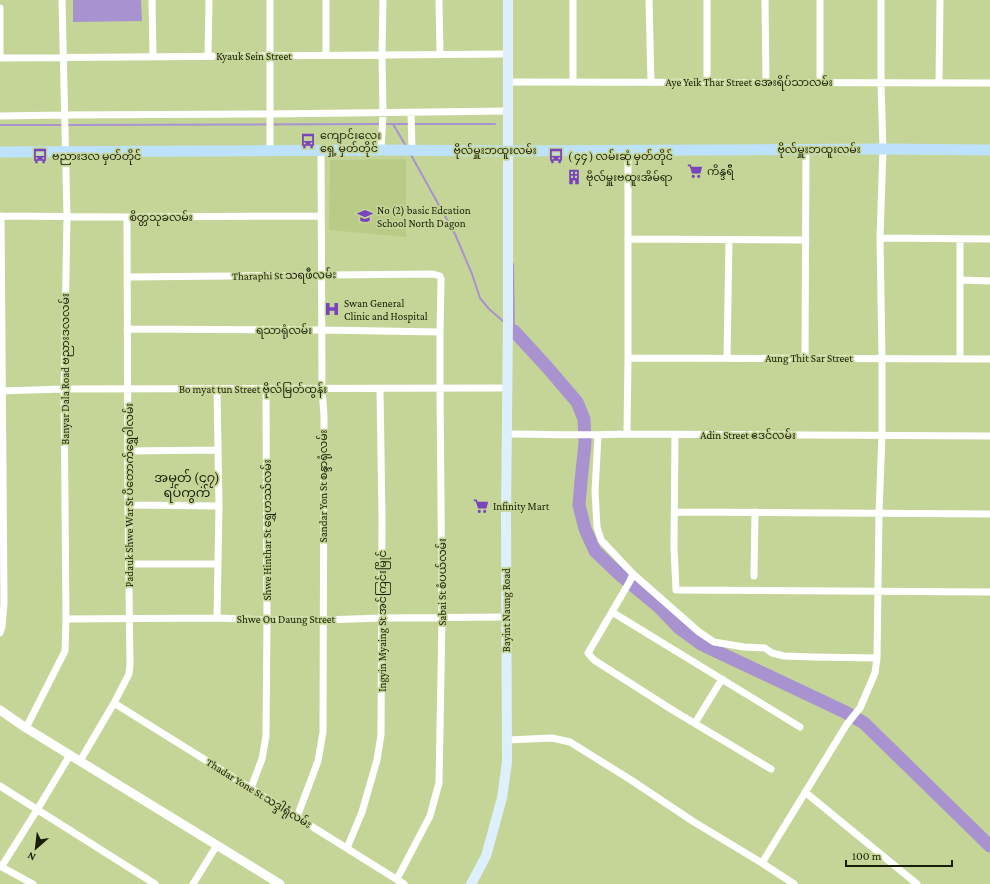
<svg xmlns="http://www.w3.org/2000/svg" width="990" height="884" font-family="'Crimson Pro','Noto Sans Myanmar',serif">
<rect width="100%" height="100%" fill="#c5d598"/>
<path fill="#b9cb86" d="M406,159V237L329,230L330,160Z"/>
<path fill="#a892d0" d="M73,0H141L142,21L73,22Z"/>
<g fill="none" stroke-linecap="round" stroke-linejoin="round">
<path stroke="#a892d0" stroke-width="2" d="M385,124H393L406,146
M393,124H495
M0,125H62
M67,125L380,124
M411,155L455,234L472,274L480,298L489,309L504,322
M513,264L514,331"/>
<path stroke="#a892d0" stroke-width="13" d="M514,331L547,367L577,402L584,419L585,443L581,481L579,505L585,529L595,551L619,574L659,607L679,628L701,644L845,712L864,723L990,846"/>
<path stroke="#fff" stroke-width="7" d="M152,0L153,57
M270,0V150
M326,0V55
M439,0L440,54
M573,0V82
M649,0L651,82
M707,0V82
M765,0L766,83
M820,0V83
M0,8V58
M208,56L209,0
M0,58L508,54
M508,82L990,83
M939,83L940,0
M411,112L412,150
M0,116L64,115L270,114L507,111
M381,150L383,113L382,55L383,0
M0,216L127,217L321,216
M880,238L990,239
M628,239L806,240
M127,277L433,274L440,276L441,279L440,332V388L442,618L439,783L430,816L397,879
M960,280L990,281
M127,329L322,330L440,332
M628,358L990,359
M727,358L729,240
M805,358L806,149
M960,359V239
M217,389L219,506L217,618
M0,391L64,389L507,388
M507,434C547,434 587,436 627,434L990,436
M627,434L628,358V150
M675,435L674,548L676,590L990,592
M598,436L595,491L597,527L601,540L633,574L699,632L714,642L744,647L765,648L772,653L784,656L813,657L877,658
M128,451L218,450
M128,505L219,506
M675,512L990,514
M129,564H218
M633,574L630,581L588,653L594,660L674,711L771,769
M754,576L755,512
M612,612L800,727
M66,619L217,618L267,620H323L382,618L506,617
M0,633L2,627L4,603L1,216
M114,703L404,884
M695,723L722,679
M26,728L65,651L66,619L64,389L67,216L62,0
M507,740L552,738L570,742L631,780L694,822L762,863L794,884
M80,761L114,703L129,674L130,665L128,505L127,217
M0,786L155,884
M251,788L262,759L266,736L267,620L266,389
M805,792L917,884
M297,817L318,761L323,732L324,416L322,389L321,150
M347,848L362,812L377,760L381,735L382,519L380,389
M762,863L847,724L860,708L875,673L877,658L879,513L882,435V358L880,238L883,149L881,83V0
M0,866L33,884
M2,866L37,810L70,755
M193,884L217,845"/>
<path stroke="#fff" stroke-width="9" d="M0,710L26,728L280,884"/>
<path stroke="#def0fe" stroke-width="10" d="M471,884L486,856L502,798L507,762L506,517L508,319V0"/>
<path stroke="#bee2fc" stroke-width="11" d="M0,152L381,150L507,151L883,149L990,150"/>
</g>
<defs>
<g id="bus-bare" transform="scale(1.2)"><path d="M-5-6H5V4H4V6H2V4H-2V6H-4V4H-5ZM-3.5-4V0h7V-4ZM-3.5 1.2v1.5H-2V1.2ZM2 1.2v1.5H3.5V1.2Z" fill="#7945bc" stroke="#c5d598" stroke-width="2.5" paint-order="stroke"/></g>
<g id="supermarket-bare" transform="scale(1.2)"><path d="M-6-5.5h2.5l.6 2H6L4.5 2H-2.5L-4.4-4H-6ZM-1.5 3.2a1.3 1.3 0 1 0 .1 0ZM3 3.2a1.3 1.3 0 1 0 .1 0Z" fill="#7945bc" stroke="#c5d598" stroke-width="2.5" paint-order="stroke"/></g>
<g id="building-bare" transform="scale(1.2)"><path d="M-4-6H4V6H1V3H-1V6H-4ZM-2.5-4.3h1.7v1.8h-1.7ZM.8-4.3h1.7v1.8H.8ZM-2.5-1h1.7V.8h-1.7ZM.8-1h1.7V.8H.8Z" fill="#7945bc" stroke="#c5d598" stroke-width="2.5" paint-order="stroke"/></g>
<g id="school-bare" transform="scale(1.2)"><path d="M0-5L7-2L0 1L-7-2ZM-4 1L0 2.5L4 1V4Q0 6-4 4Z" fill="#7945bc" stroke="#c5d598" stroke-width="2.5" paint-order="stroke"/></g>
<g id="hospital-bare" transform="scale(1.2)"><path d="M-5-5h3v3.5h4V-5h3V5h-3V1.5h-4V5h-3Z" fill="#7945bc" stroke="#c5d598" stroke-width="2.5" paint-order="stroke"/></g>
</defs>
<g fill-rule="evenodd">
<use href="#bus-bare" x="308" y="141"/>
<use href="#bus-bare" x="40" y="156"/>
<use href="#bus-bare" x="556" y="156"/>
<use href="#supermarket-bare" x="695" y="171"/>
<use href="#building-bare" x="574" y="177"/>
<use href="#school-bare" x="365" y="216"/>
<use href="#hospital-bare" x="332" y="309"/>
<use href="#supermarket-bare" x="481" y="506"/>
</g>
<g text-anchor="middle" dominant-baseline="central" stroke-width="3.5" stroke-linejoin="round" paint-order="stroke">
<g font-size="11" fill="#191e06" stroke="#c5d598">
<text x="254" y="56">Kyauk Sein Street</text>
<text x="749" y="82">Aye Yeik Thar Street အေးရိပ်သာလမ်း</text>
<text x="819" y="149">ဗိုလ်မှူးဘထူးလမ်း</text>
<text x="495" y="150">ဗိုလ်မှူးဘထူးလမ်း</text>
<text x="161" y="217">စိတ္တသုခလမ်း</text>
<text transform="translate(284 275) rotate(-1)">Tharaphi St သရဖီလမ်း</text>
<text x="284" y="330">ရသာရုံလမ်း</text>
<text x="809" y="358">Aung Thit Sar Street</text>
<text transform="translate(65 369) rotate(-90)">Banyar Dala Road ဗညားဒလလမ်း</text>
<text x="253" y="389">Bo myat tun Street ဗိုလ်မြတ်ထွန်း</text>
<text x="748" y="435">Adin Street ဧဒင်လမ်း</text>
<text transform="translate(323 486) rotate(-90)">Sandar Yon St စန္ဒာရုံလမ်း</text>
<text transform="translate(129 495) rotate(-90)">Padauk Shwe War St ပိတောက်ရွှေဝါလမ်း</text>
<text transform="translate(267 530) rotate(-90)">Shwe Hinthar St ရွှေဟဿ်လမ်း</text>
<text transform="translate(442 582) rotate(-90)">Sabai St စံပယ်လမ်း</text>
<text transform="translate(506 610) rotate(-90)">Bayint Naung Road</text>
<text x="286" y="619">Shwe Ou Daung Street</text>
<text transform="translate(382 621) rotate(-90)">Ingyin Myaing St အင်ကြင်းမြိုင်</text>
<text transform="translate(259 793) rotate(32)">Thadar Yone St သဒ္ဒါရုံလမ်း</text>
</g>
<g font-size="11" fill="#191e06" stroke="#c5d598" text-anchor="start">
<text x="320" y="135">ကျောင်းလေး<tspan x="320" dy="13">ရှေ့ မှတ်တိုင်</tspan></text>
<text x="52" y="156">ဗညားဒလ မှတ်တိုင်</text>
<text x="568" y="156">( ၄၄ ) လမ်းဆုံ မှတ်တိုင်</text>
<text x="707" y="171">ကိန္ဒရီ</text>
<text x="586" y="177">ဗိုလ်မှူးဗထူးအိမ်ရာ</text>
<text x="377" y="210">No (2) basic Edcation<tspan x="377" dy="13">School North Dagon</tspan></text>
<text x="344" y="303">Swan General<tspan x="344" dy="13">Clinic and Hospital</tspan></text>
<text x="493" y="506">Infinity Mart</text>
</g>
<g font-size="13" fill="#191e06" stroke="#c5d598">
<text x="187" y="477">အမှတ် (၄၇)<tspan x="187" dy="15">ရပ်ကွက်</tspan></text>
</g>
</g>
<g transform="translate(36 848) rotate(208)" stroke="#c5d598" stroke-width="3" paint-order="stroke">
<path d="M0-3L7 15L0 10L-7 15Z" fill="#191e06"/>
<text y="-6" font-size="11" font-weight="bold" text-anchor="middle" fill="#191e06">N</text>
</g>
<path d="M846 860v6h106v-6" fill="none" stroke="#191e06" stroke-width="2"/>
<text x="852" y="860" font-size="12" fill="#191e06" stroke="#c5d598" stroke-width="3" paint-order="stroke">100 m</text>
</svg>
